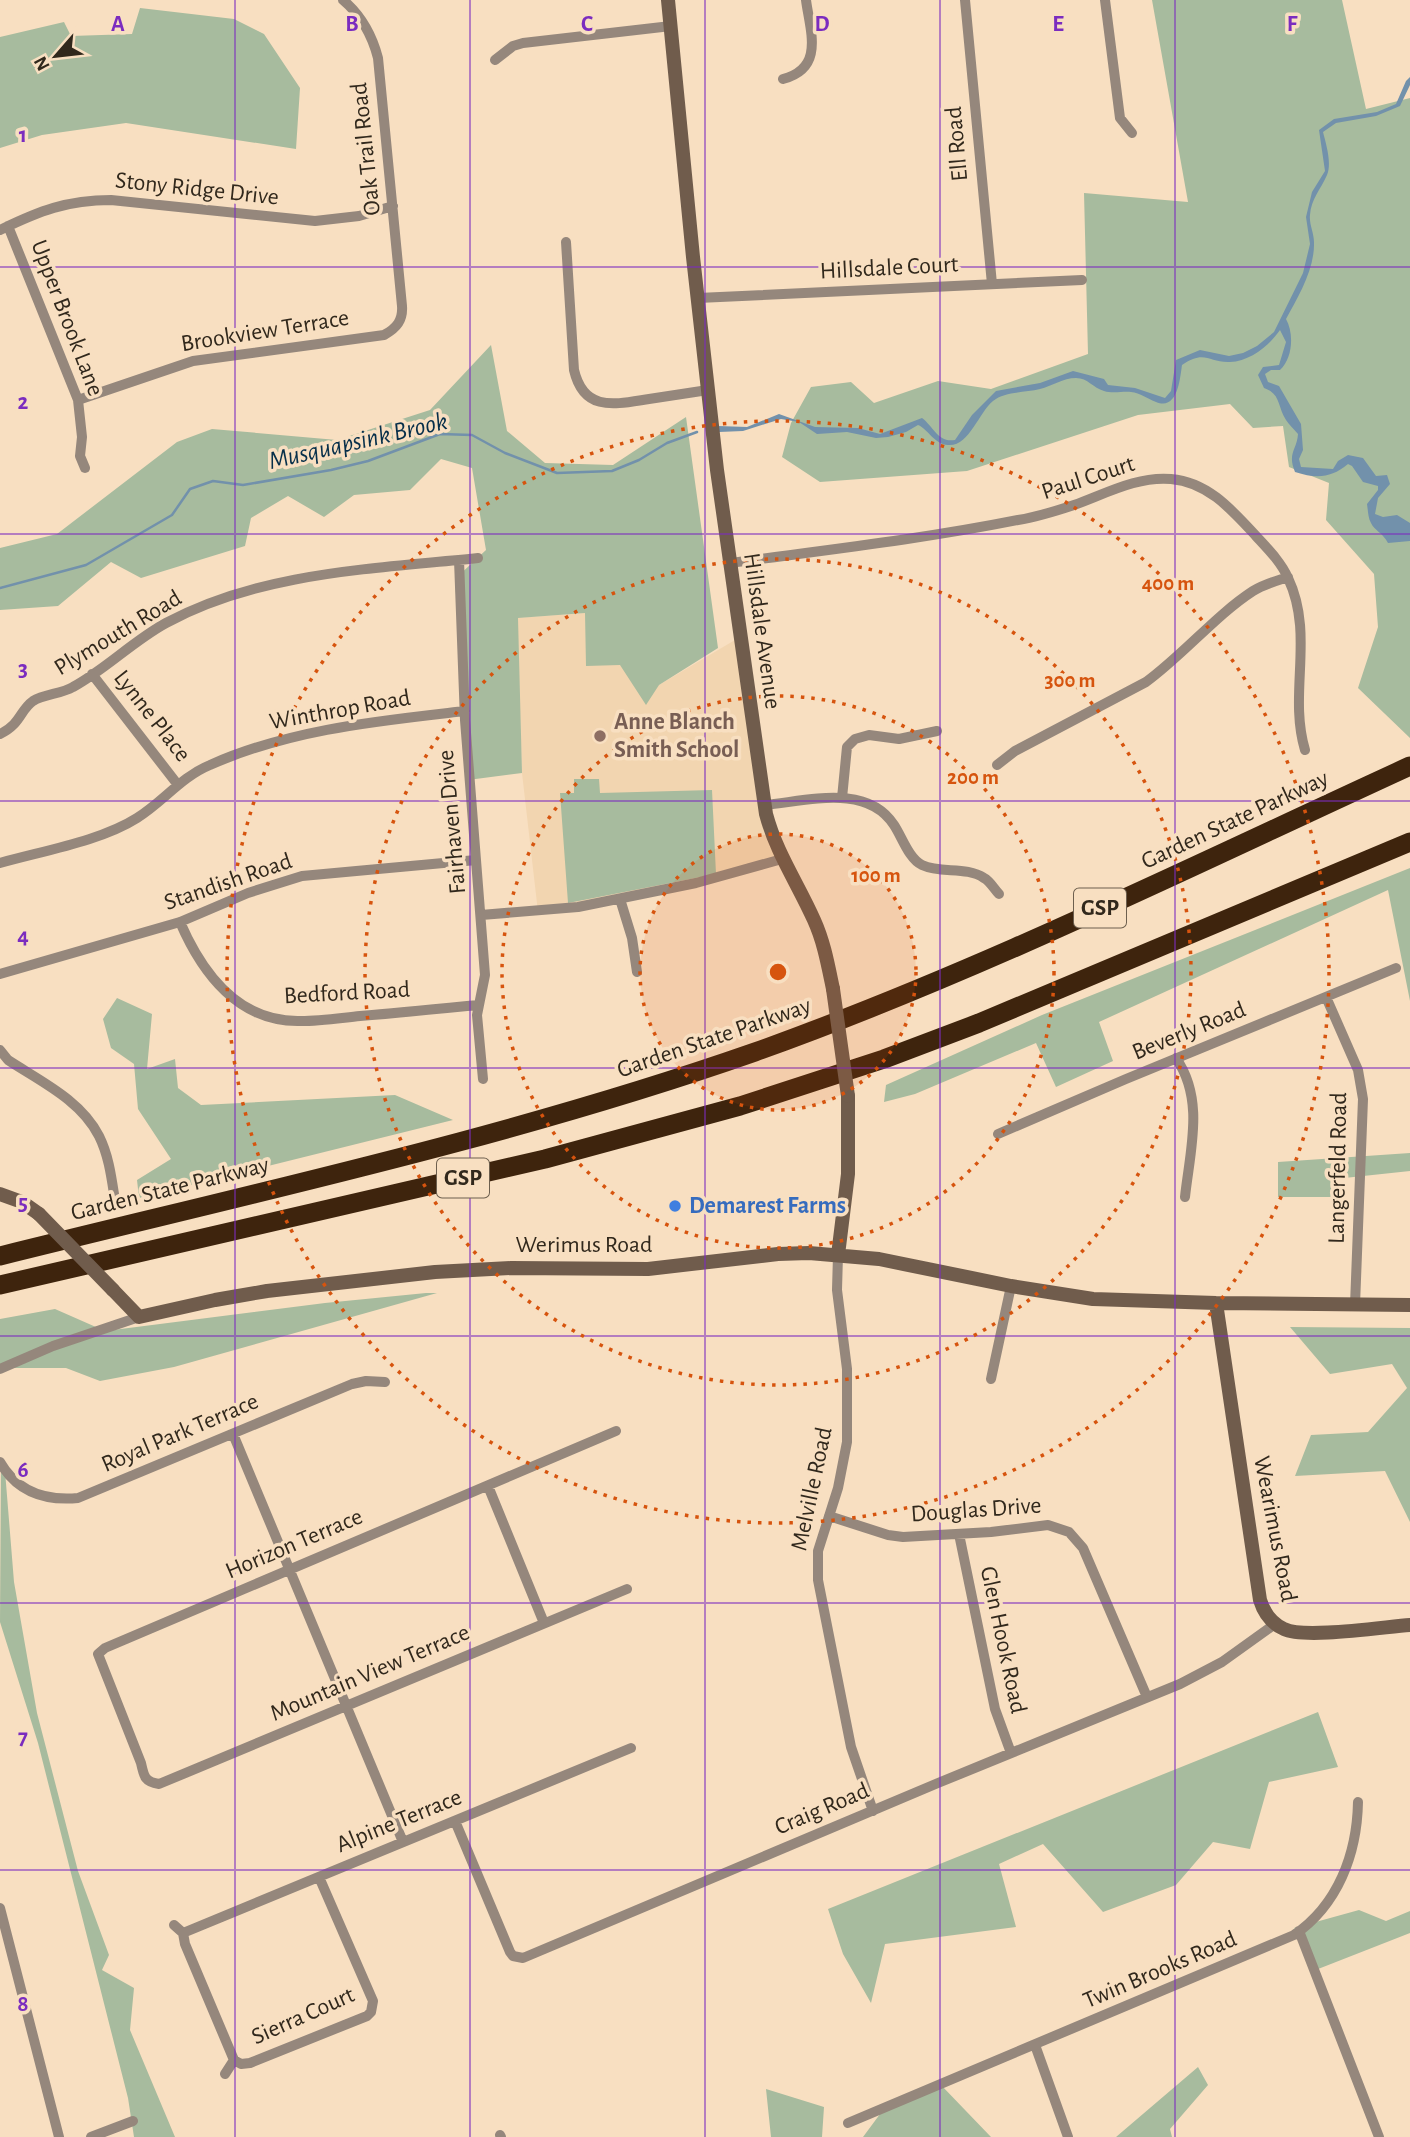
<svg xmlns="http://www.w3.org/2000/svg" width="1410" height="2137" font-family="'Alegreya Sans',sans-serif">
<rect width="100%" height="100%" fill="#f8dfc1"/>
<path fill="#f2d5b0" d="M585,613L620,665L659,685L740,637L766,814L782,859L730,875L538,912L522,773L517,618Z"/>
<path fill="#a7bb9e" d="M1152,0H1342L1366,109L1410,98V738L1358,688L1378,627L1374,574L1326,520L1329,483L1289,467L1283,426L1253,428L1230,404L1138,415L967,471L820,482L782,457L791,423L811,387L851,382L874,403L938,381L991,389L1088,354L1084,193L1188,202Z
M140,8L234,19L264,34L300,88L296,149L126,123L42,135L0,148V37L64,22L71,36L132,34Z
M491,345L507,431L545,463L613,465L686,417L718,648L659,685L646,705L620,665L586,666L585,613L518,618L522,773L468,780L455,579L486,550L472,468L441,459L410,490L354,495L324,517L288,496L251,518L245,546L141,578L111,562L58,606L0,610V548L57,534L177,442L212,429L337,440L430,410Z
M574,779H599L600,793L712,790L716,874L568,903L560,793H574Z
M1410,868V1001L1388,890L1099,1022L1113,1061L1056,1087L1036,1043L915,1094L884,1102L886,1085L1042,1015Z
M117,998L152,1014L147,1069L175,1059L178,1088L201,1105L395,1095L453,1120L139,1198L137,1180L171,1159L138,1109L134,1064L111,1048L103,1019Z
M1410,1153V1171L1335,1179L1333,1197H1278V1162Z
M426,1293H437L174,1367L100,1381L66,1368H0V1319L55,1309L105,1331L325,1303Z
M1290,1327L1410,1328V1522L1385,1471L1295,1476L1311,1435L1368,1432L1407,1388L1392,1364L1330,1374Z
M1,1465L5,1471L14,1582L37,1713L78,1871L109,1955L102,1970L134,1988L130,2030L175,2137H134L128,2098L38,1743L0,1622Z
M1318,1712L1338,1767L1269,1782L1250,1849L1213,1842L1176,1885L1103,1912L1043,1844L999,1864L1016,1927L885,1944L871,2003L843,1954L828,1909Z
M1359,1910L1386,1921L1410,1911V1933L1313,1971L1294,1928Z
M1198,2067L1208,2085L1170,2129L1172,2137H1116Z
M941,2085L991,2137H863L883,2110Z
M766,2089L824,2107L822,2137H771Z"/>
<path fill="#7291ab" d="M1410,77V85L1400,106L1376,116L1336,123L1323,132C1326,144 1332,163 1327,175C1321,189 1311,199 1310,215C1309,224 1314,233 1314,242C1315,269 1298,297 1286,319C1294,333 1293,358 1280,370H1271L1265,374L1268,382L1279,386L1301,424L1303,450L1299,459L1301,467L1333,469L1338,461L1348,455L1363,458L1376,476L1387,475L1390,484L1378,498L1375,514L1383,517L1397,515L1410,523V541L1388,543C1383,533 1374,530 1371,523C1368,518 1368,510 1367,504L1378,490V486L1363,482L1352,466L1348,464C1331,478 1317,479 1295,472C1287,453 1297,450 1298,434C1294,429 1289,425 1286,420C1277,406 1281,394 1264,388L1258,375L1263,367L1279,365L1286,342L1280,330C1269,346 1250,361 1230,362C1209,363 1205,349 1182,365C1180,378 1178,411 1156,402C1148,399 1140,393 1131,392C1123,391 1113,394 1104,391C1093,388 1088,378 1076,378C1063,378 1052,386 1040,389C1025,393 1005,391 993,401C979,412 969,447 948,445C934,444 928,429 918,425L906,432L888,437L876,438L847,432L817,434L799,422L781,419L743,431L719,432L718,426L747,427L779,414L815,427L858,428L880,434L922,418C934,427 938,443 955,440L972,415L996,391L1040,383L1073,371L1104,379L1108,385L1135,388L1165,398L1171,391L1176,360L1200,350L1229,356L1243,353L1257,346L1274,332L1303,273L1310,244L1306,217L1312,192L1325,171L1319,130L1334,119L1377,112L1396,104L1406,81Z"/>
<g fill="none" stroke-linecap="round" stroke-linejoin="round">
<path stroke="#7291ab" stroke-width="2.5" d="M0,588L86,565L172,515L190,489L213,481L243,485L331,470L368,461L440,434L472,435L505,453L557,473L612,471L639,460L667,443L697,432"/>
<path stroke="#95877c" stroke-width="10" d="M965,0L992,284
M1105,0L1120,118L1132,133
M495,60L513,46L523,43L671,26
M783,79C825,68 810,31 806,0
M8,226L78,400L82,437L80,456L85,468
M0,230C39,211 67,200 111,200L315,221L359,216L393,206
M566,242L574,370C584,413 616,404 649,399C669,396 688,393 708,390
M698,298L1082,280
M78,400L193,361L384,335C397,328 403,320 402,306L378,58C372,35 362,16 343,0
M459,560L465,720L485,975L477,1015L483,1079
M730,563C826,550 923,539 1018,520C1037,517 1056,511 1074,505C1105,494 1137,476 1171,479C1208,482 1232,510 1256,536C1268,549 1281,562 1288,578C1315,635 1288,693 1305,750
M92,674L178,785
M0,734C21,724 20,710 33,701C44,694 61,694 73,687C106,669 133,641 166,623C261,572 372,569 478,558
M997,765L1015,751L1146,682C1183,655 1216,615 1253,591C1264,584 1276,581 1288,577
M842,798L847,747L855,739L869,735L899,739L937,731
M765,805C807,801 867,783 894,825C902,837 909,859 922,865C941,874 966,866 984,878C990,881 994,889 999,894
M0,863C42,851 101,841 137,818C163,802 181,777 210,765C291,729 378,721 465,711
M620,899L632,938L637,972
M481,915L578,907L696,883L782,859
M180,922C202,973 239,1023 301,1021C320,1021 340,1018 360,1016C399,1013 438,1009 478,1005
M0,974L180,922L248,893L302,876L476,860
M1326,997L1358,1070L1363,1099L1355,1305
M0,1050L8,1060C40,1081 81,1100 99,1136C108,1154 111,1174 114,1194
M1176,1058C1205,1100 1190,1150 1185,1197
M998,1134L1126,1079L1396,968
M838,1255L837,1290L847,1369V1442L838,1488L818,1551V1580L851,1747L873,1811
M0,1369L53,1346L139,1317
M991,1379L1011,1286
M616,1431L105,1648L98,1654L141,1763C144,1777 145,1782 159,1784L627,1589
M233,1434L403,1842
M0,1462C17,1492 45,1501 78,1498L352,1384L366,1381L385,1382
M488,1486L544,1623
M829,1516L888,1535L903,1537L991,1532L1048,1525L1069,1532L1083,1548L1147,1697
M959,1534L995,1709L1011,1753
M455,1821L510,1952L513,1956L523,1958L938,1783L1180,1684L1222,1662L1275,1624
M0,1908L59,2137
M174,1925L183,1933L185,1944L234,2060L225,2074
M1299,1931L1379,2137
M183,1933L631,1748
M1035,2045L1068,2137
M234,2060L241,2064L250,2063L367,2016L371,2012L373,2001L319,1877
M848,2123L1294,1935C1338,1905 1357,1854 1358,1802
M500,2135L501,2137
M91,2137L133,2121"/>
<path stroke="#705c4c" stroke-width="14" d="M668,0L693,257L717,470L766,814C776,852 798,884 814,920C824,942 828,965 833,989
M0,1194L22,1202L39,1214
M838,1255L848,1174V1096
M113,1290L139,1317L215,1300L267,1291L435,1272L511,1268L648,1269L778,1254L809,1253L879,1259L1011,1286L1093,1299L1216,1303L1410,1305
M1216,1303L1260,1600C1264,1613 1271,1623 1284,1629C1304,1639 1383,1627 1410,1625"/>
<path stroke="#3e240d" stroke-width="19" d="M0,1256C253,1193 509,1138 755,1052C979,972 1194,865 1410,766
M0,1285L545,1159L740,1106L884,1059L979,1023L1410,842"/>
<path stroke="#705c4c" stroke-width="14" d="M833,989L848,1096
M39,1214L113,1290"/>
</g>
<path fill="none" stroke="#7b2cbf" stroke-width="2" stroke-opacity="0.55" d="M235,0V2137M470,0V2137M705,0V2137M940,0V2137M1175,0V2137M0,267H1410M0,534H1410M0,801H1410M0,1068H1410M0,1336H1410M0,1603H1410M0,1870H1410"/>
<circle cx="778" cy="972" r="138" fill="#d6540e" fill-opacity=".12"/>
<g fill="none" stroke="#d6540e" stroke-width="3.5" stroke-dasharray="3.5 7">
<circle cx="778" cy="972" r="138"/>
<circle cx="778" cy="972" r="276"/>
<circle cx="778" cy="972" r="413"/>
<circle cx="778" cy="972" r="551"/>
</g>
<circle fill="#8d6e63" stroke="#f8dfc1" stroke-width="2.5" cx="600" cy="736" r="7"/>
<circle fill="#3f7fe0" stroke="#f8dfc1" stroke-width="2.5" cx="675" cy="1206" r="7"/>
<g text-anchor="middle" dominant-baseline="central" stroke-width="7" stroke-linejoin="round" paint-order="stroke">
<g fill="#f8dfc1" stroke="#6d5f4e" stroke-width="2">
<rect x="1074" y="888.5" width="52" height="39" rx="5"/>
<rect x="437" y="1158.5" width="52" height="39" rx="5"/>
</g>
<g font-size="23" font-weight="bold" fill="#31281c">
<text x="1100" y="908">GSP</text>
<text x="463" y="1178">GSP</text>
</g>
<g font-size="24" fill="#31281c" stroke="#f8dfc1">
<text transform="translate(957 144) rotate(-95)">Ell Road</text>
<text transform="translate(366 149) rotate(-96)">Oak Trail Road</text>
<text transform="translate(197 189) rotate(6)">Stony Ridge Drive</text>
<text transform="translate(889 268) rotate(-3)">Hillsdale Court</text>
<text transform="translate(67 318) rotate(69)">Upper Brook Lane</text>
<text transform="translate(265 331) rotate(-9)">Brookview Terrace</text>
<text transform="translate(1088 478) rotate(-18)">Paul Court</text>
<text transform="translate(762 631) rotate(82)">Hillsdale Avenue</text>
<text transform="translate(118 633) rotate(-31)">Plymouth Road</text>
<text transform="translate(340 710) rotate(-10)">Winthrop Road</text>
<text transform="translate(152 716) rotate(52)">Lynne Place</text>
<text transform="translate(1235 820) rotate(-25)">Garden State Parkway</text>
<text transform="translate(452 822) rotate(-95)">Fairhaven Drive</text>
<text transform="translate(228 882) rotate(-19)">Standish Road</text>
<text transform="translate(347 993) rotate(-3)">Bedford Road</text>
<text transform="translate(1189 1031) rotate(-22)">Beverly Road</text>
<text transform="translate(714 1038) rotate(-19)">Garden State Parkway</text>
<text transform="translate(1338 1168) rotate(-89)">Langerfeld Road</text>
<text transform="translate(170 1189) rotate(-14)">Garden State Parkway</text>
<text x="584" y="1245">Werimus Road</text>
<text transform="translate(180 1433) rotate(-23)">Royal Park Terrace</text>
<text transform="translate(812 1489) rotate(-78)">Melville Road</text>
<text transform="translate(976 1510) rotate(-4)">Douglas Drive</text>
<text transform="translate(1275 1529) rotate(79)">Wearimus Road</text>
<text transform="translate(294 1544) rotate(-23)">Horizon Terrace</text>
<text transform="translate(1003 1640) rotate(78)">Glen Hook Road</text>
<text transform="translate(370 1673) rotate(-23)">Mountain View Terrace</text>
<text transform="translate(822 1809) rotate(-23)">Craig Road</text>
<text transform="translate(399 1821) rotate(-22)">Alpine Terrace</text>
<text transform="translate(1160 1970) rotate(-23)">Twin Brooks Road</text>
<text transform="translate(303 2016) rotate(-24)">Sierra Court</text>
</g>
<g font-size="24" font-weight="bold" fill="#785e54" stroke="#f8dfc1" text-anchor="start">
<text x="614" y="722">Anne Blanch<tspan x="614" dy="28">Smith School</tspan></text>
</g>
<g font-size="24" font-weight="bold" fill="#366cbe" stroke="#f8dfc1" text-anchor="start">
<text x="689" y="1206">Demarest Farms</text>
</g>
<g font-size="26" font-style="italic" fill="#072f4a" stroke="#f8dfc1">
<text transform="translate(358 441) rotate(-13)">Musquapsink Brook</text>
</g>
</g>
<g font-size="23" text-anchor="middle" font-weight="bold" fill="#7b2cbf" stroke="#f8dfc1" stroke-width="7" stroke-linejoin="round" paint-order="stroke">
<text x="118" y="31">A</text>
<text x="352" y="31">B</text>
<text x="587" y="31">C</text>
<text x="822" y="31">D</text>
<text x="1058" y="31">E</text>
<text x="1292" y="31">F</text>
<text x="23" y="142">1</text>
<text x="23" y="409">2</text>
<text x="23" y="676">3</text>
<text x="23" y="943">4</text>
<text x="23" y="1210">5</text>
<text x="23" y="1477">6</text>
<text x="23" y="1744">7</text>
<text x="23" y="2011">8</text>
</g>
<circle cx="778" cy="972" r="10" fill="#d6540e" stroke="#f8dfc1" stroke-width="3.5"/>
<g font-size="21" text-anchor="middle" font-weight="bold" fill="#d6540e" stroke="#f8dfc1" stroke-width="7" stroke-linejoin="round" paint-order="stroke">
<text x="1168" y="590">400 m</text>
<text x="1070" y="687">300 m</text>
<text x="973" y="784">200 m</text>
<text x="876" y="882">100 m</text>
</g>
<g transform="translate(56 56) rotate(242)" stroke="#f8dfc1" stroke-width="5" paint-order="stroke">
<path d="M0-5L12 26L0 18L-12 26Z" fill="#31281c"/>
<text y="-10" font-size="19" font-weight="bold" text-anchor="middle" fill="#31281c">N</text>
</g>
</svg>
